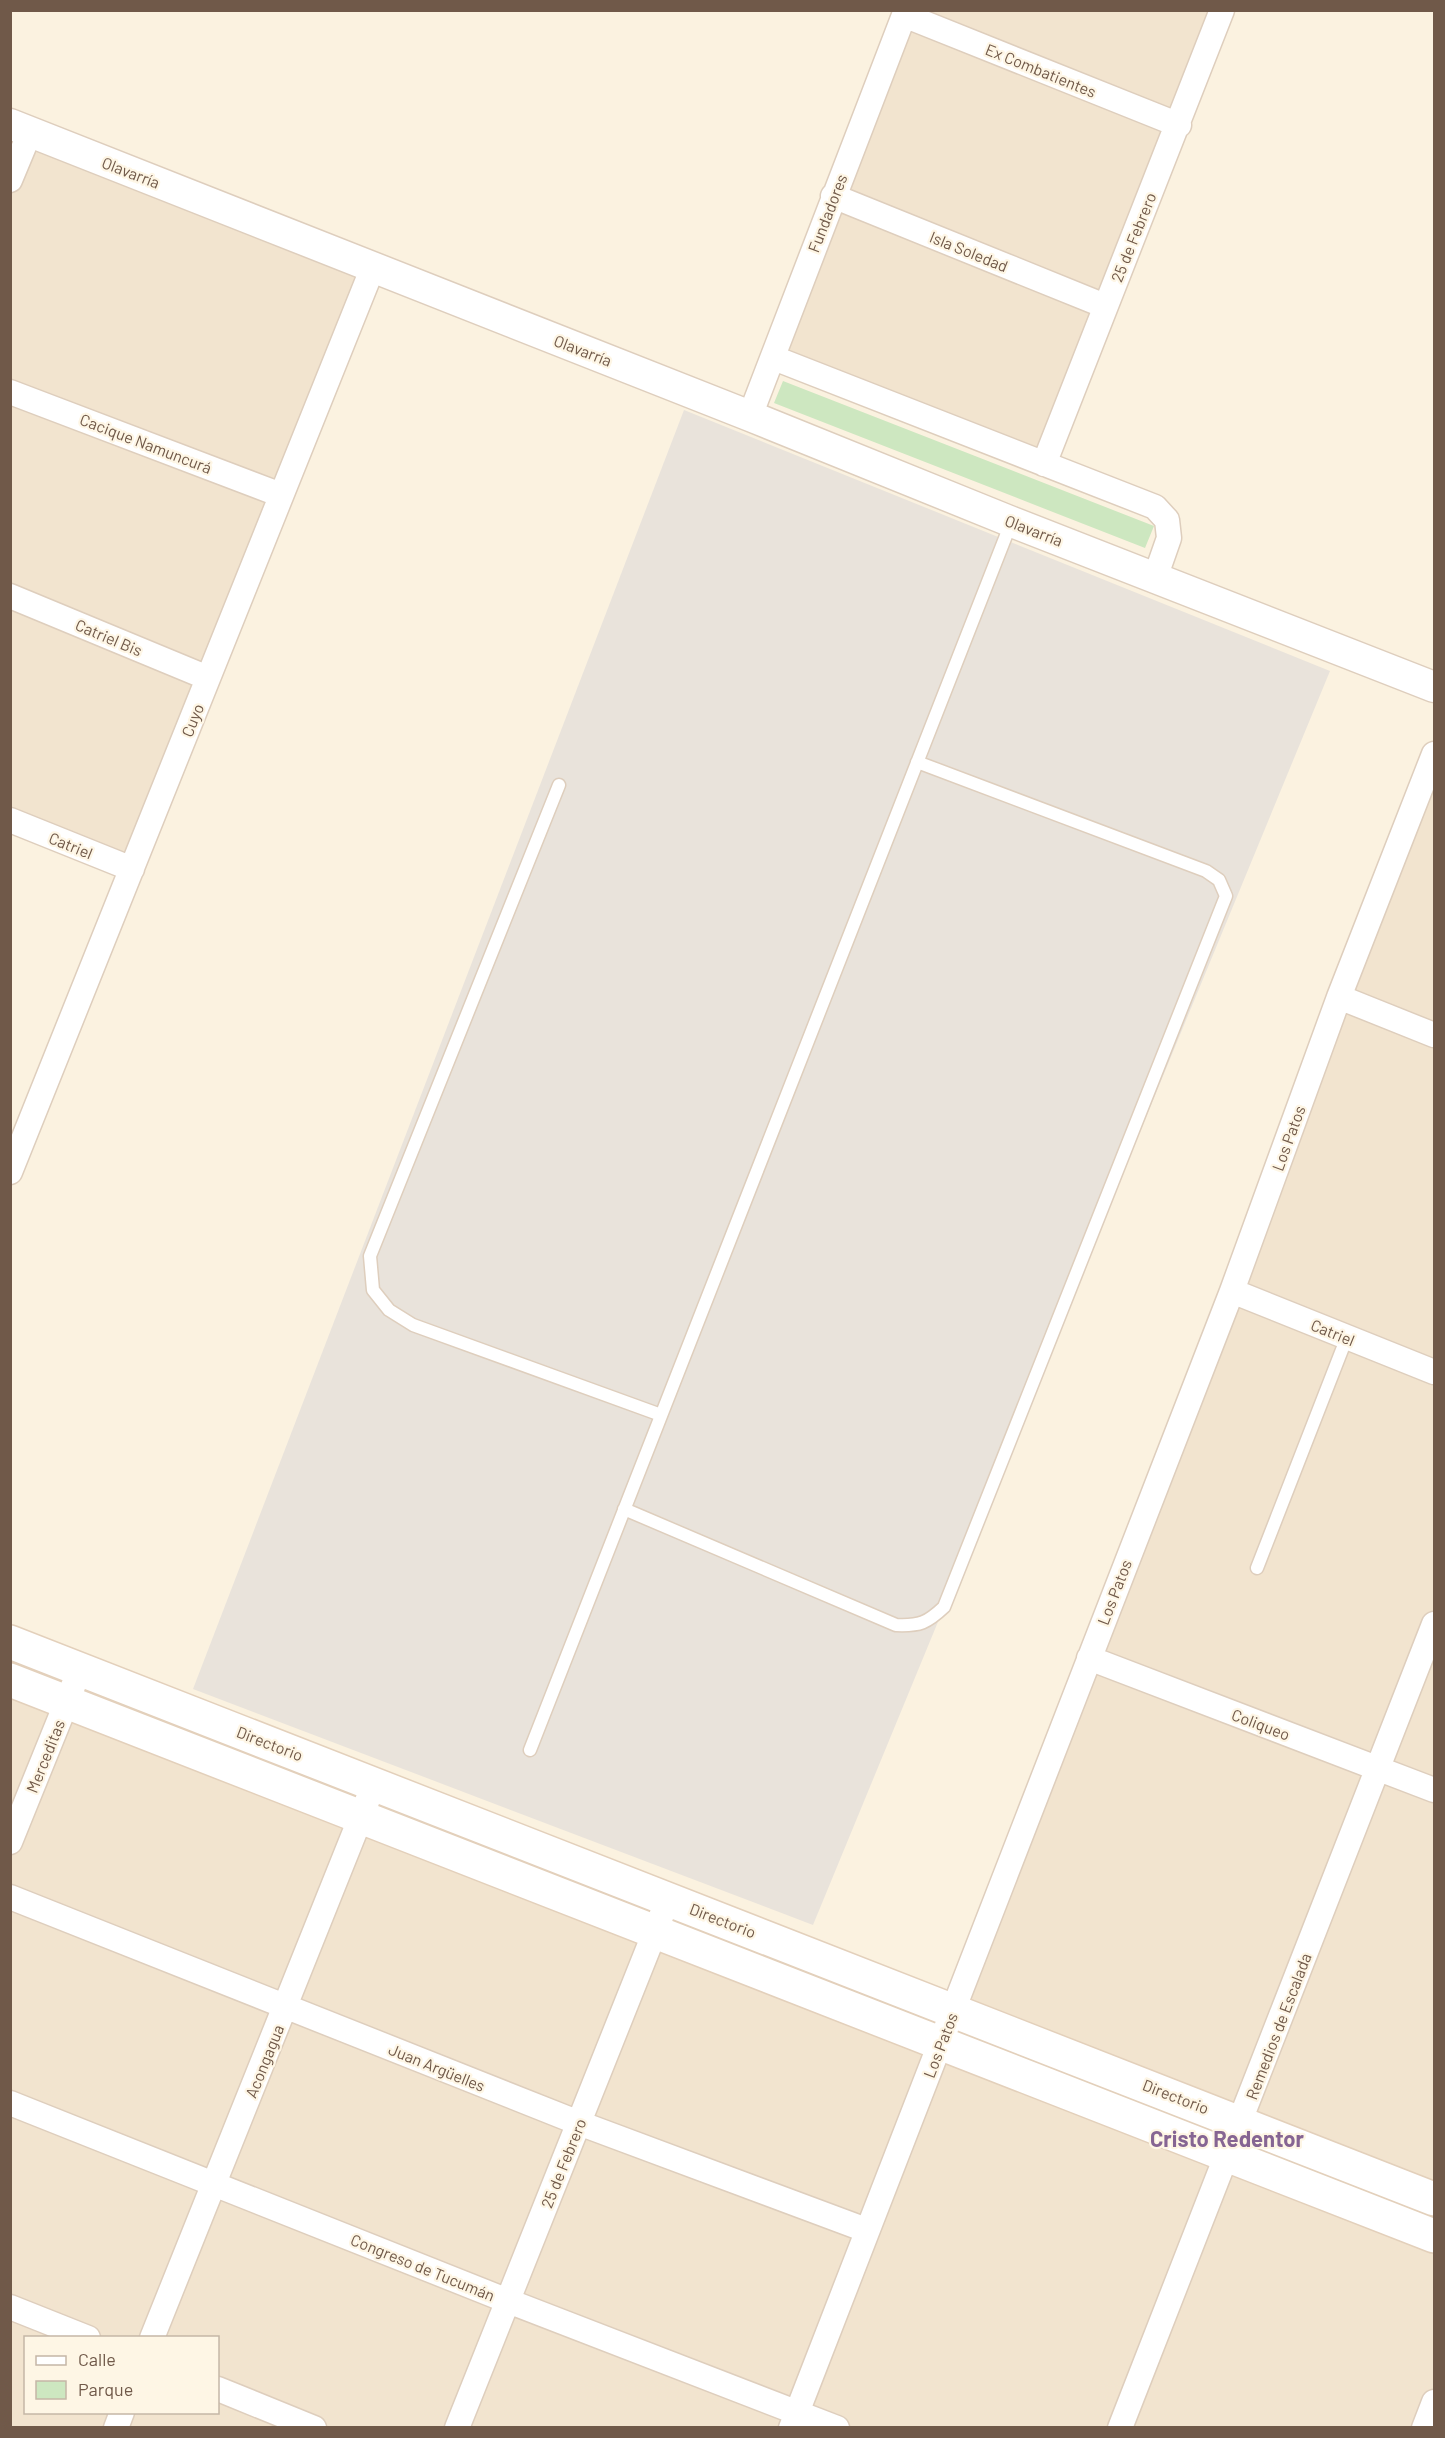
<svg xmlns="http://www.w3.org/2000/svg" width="1445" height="2438" font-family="Barlow,sans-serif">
<rect width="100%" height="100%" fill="#fbf2e0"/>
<path fill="#f2e4cf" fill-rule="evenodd" d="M906,11H1222L1044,464L774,358Z
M10,124L373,267L132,869L11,820Z
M1434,754V2427H11L10,1680L941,2044ZM26,2338H218V2412H26Z"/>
<path fill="#e9e3db" d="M684,410L1330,671L813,1925L193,1689Z"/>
<path fill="#cde7c0" d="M783,381L1154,526L1145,548L774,403Z
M116,1694L338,1785L335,1793L113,1701Z
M401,1812L633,1898L630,1906L398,1819Z
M702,1925L923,2011L920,2018L699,1932Z
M988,2037L1209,2124L1206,2132L985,2045Z
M1271,2150L1434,2214V2222L1268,2157Z"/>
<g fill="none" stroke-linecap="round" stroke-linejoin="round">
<g stroke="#decebd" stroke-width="15">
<path id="service" d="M559,785L370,1256L373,1290L389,1310L413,1325L661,1415
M624,1509L896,1625C920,1626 927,1623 944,1607L1226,896L1219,880L1206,871L917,762
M1257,1568L1347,1337
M530,1750L1011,523"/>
</g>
<g stroke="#decebd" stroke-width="27">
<path id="minor" d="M904,15L1179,125
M10,180L30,132
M833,196L1105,306
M774,358L1155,507L1167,520L1169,538L1155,578
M10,392L281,495
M750,416L906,10
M1044,464L1222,10
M10,596L208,678
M10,820L132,869
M1339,997L1434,1035
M10,1172L373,267
M1232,1291L1434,1372
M1089,1658L1434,1790
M10,1842L80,1669
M10,1897L579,2123L866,2230
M10,2103L508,2301L837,2428
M10,2307L88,2338
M152,2338L374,1784
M218,2389L314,2428
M116,2428L122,2412
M457,2428L668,1899
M791,2428L1232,1291L1339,997L1434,754
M1120,2428L1434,1624
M1424,2428L1434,2402"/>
</g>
<g stroke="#decebd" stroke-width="33">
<path id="tertiary" d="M10,124L750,416L1012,522L1434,687"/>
</g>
<g stroke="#e3d0bb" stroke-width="36">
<path id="secondary" d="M10,1642L1434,2199
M10,1680L1434,2236"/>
</g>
<use href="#service" stroke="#fff" stroke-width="12"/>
<use href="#minor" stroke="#fff" stroke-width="24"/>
<use href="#tertiary" stroke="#fff" stroke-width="30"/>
<use href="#secondary" stroke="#fff" stroke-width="33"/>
</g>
<g text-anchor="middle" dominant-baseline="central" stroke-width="4.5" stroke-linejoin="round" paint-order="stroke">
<g font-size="16" fill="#705949" stroke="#fef6e5">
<text transform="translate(1041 70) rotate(22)">Ex Combatientes</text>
<text transform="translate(131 172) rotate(21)">Olavarría</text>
<text transform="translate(827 213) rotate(-69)">Fundadores</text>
<text transform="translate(1133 237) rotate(-68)">25 de Febrero</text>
<text transform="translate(969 251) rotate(22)">Isla Soledad</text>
<text transform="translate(583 350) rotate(21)">Olavarría</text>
<text transform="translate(146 443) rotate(21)">Cacique Namuncurá</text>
<text transform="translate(1034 530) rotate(21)">Olavarría</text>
<text transform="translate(109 637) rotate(23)">Catriel Bis</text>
<text transform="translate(192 720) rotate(-68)">Cuyo</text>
<text transform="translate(71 845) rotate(22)">Catriel</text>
<text transform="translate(1288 1138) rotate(-70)">Los Patos</text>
<text transform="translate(1333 1332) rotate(22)">Catriel</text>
<text transform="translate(1114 1592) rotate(-69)">Los Patos</text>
<text transform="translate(1261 1724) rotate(21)">Coliqueo</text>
<text transform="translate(270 1743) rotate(21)">Directorio</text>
<text transform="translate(45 1756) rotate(-68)">Merceditas</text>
<text transform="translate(723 1920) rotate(21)">Directorio</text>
<text transform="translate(1278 2026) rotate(-69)">Remedios de Escalada</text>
<text transform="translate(940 2045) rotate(-69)">Los Patos</text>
<text transform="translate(264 2061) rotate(-68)">Acongagua</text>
<text transform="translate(437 2067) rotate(22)">Juan Argüelles</text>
<text transform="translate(1176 2096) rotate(21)">Directorio</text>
<text transform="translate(563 2163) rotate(-68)">25 de Febrero</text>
<text transform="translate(423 2267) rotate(22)">Congreso de Tucumán</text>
</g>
<g font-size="22" font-weight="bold" fill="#866593" stroke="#fef6e5">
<text x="1227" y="2138">Cristo Redentor</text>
</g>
</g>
<rect width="1445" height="2438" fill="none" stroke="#705949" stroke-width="24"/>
<rect x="24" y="2336" width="195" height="78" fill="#fef6e5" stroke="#c5b7a7" stroke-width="1.5"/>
<rect x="36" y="2356" width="30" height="9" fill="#ffffff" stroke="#c5b7a7" stroke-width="1.5"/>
<text x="78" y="2366" font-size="18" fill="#705949">Calle</text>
<rect x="36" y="2381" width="30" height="18" fill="#cde7c0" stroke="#c5b7a7" stroke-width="1.5"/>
<text x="78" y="2396" font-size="18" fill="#705949">Parque</text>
</svg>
